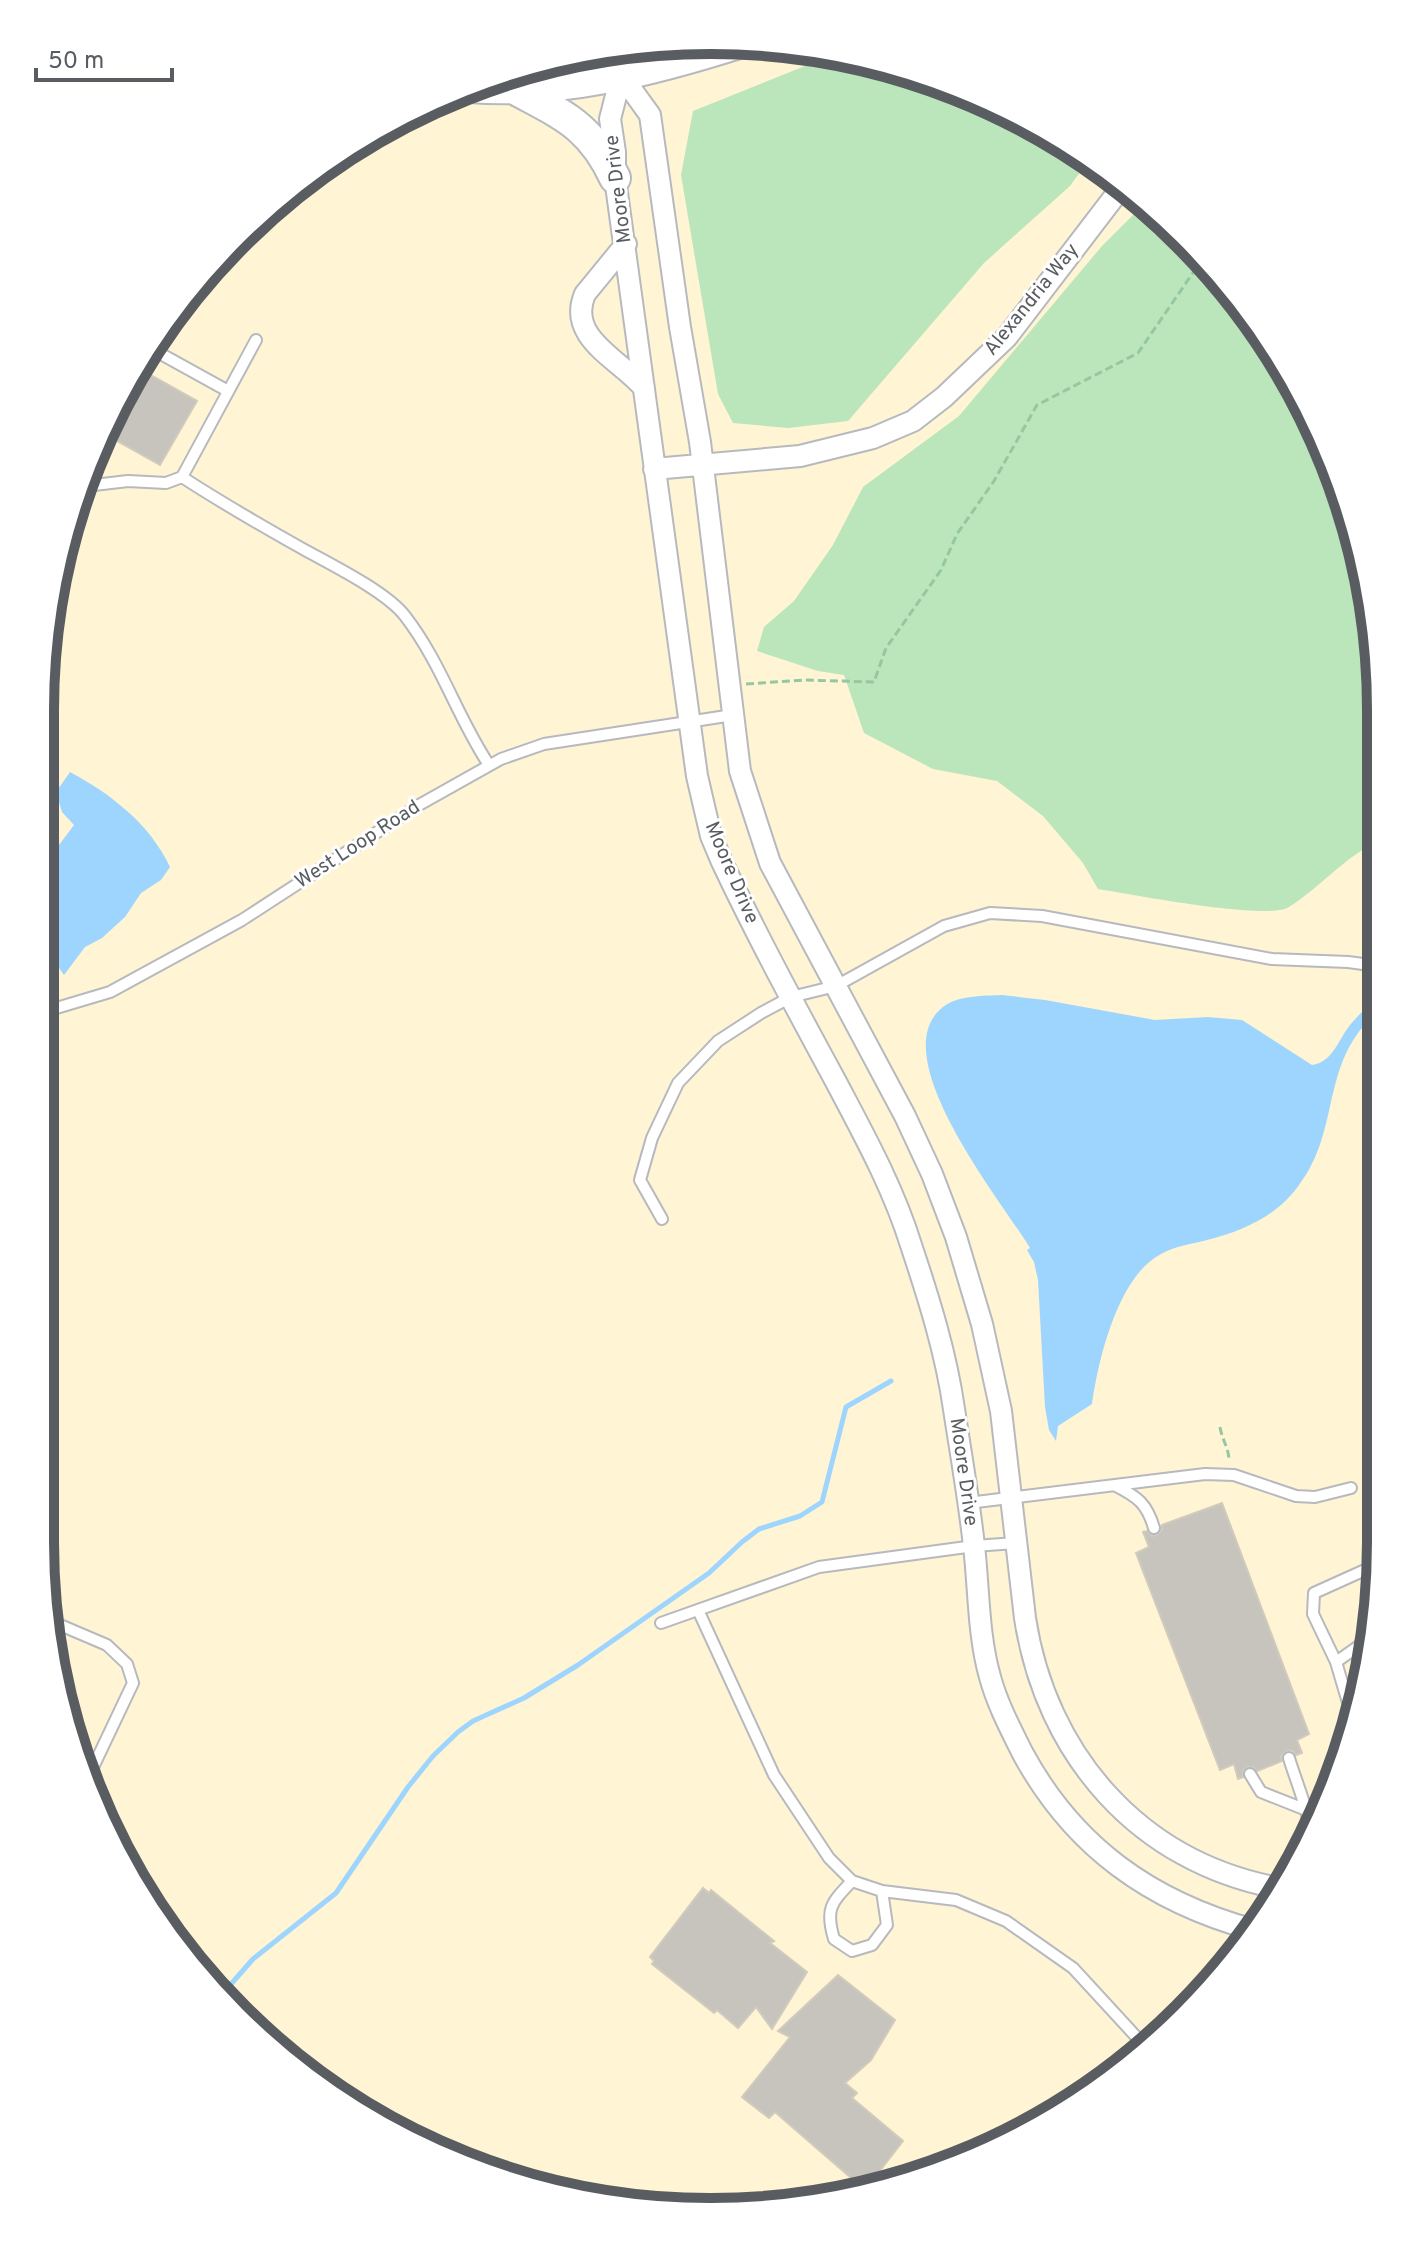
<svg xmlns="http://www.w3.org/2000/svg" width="1421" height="2252" font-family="Overpass,sans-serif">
<rect width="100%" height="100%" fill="#edeae0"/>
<path fill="#fff4d3" d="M755,41L884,63L1007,109L1119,179L1242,302L1312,414L1358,537L1380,666L1375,1629L1330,1798L1242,1950L1083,2099L884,2189L710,2212L495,2176L303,2074L153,1914L75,1757L40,1541L46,623L91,454L179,302L269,206L376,130L495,75L623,46Z"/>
<path fill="#bbe6bb" d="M828,54L884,63L1007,109L1089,160L1070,186L984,263L848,421L788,428L733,423L718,394L681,175L693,111L815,62Z
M1144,204L1242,302L1312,414L1358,537L1380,666L1379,841C1344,857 1321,887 1289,907C1268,921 1130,894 1098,889L1083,863L1043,816L997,781L933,769L864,733L844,675L818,671L757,651L764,627L794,601L833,545L863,487L959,416L1102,246Z"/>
<path fill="#9ed5ff" d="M70,772C111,794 150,824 170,867L161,880L141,893L125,917L102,938L85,947L64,975L59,968L44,960V865L74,825L62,812L56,792Z
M1002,995L1045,1000L1155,1020L1208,1017L1242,1020L1312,1065C1333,1062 1338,1040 1350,1025C1358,1015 1368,1006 1378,999V1012C1319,1061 1342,1129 1299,1185C1277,1216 1243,1231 1207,1240C1192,1244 1175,1246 1161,1254C1118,1276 1098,1360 1092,1404L1058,1426L1056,1441L1049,1430L1045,1407L1038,1280L1034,1262L1027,1250L1030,1248C1005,1205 881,1055 943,1007C958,995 984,996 1002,995Z"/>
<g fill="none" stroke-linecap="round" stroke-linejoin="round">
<path stroke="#9ed5ff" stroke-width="5" d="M225,1991L253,1959L336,1893L408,1787L433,1756L458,1732L473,1721L524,1698L578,1665L709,1573L742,1542L759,1529L800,1516L822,1502L846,1407L891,1381"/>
</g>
<path fill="#c7c4bd" stroke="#d1cbbe" stroke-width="2" d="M140,369L197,401L160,465L103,433Z
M1222,1503L1309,1734L1297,1740L1302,1753L1296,1755L1292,1750L1286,1751L1281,1756L1282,1761L1257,1771L1253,1767H1247L1243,1771V1777L1238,1779L1234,1764L1220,1770L1136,1553L1149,1547L1143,1532L1147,1531L1152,1536L1157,1535L1162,1530V1525Z
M703,1888L709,1893L711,1890L743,1916L774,1941L770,1943L807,1972L772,2029L756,2007L738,2028L717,2010L714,2013L652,1964L654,1961L650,1957Z
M838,1975L895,2020L871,2060L845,2083L857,2093L852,2098L903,2141L865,2190L775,2112L769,2118L742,2097L790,2037L778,2031Z"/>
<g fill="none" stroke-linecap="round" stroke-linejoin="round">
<g stroke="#b6b9be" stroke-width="14">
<path id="lane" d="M152,349L228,391
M182,477C222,503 262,526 303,549C330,564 387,592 405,616C442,664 457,717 489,765
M84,478L94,485L128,481L166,483L182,477L256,340
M43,1012L110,992L242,920L419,805L501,759L544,744L733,715
M662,1219L640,1180L652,1138L678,1083L718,1041L761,1013L791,997L836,986L944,926L990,913L1042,916L1272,959L1348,962L1378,966
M1116,1486C1138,1497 1147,1504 1154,1528
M968,1503L1205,1474L1234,1475L1296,1496L1315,1497L1351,1488
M698,1610L774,1775L829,1858L852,1881L882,1891L956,1900L1006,1921L1073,1968L1142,2043
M53,1622L107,1645L127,1664L133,1683L87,1780
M661,1623L819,1567L974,1546L1016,1543
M1336,1662L1373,1636
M1352,1716L1336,1662L1313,1614L1314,1593L1365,1570L1376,1577
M1289,1758C1295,1779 1310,1813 1310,1833
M1250,1774L1261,1792L1304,1809
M1310,1818L1324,1808
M852,1881C831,1903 825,1909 834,1939L852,1951L872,1945L887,1925L882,1891"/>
</g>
<g stroke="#b6b9be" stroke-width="24">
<path id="street" d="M621,46V76L610,119L615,152V178L697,776L711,836L722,862C757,936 796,1008 835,1080C863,1133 893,1187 911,1245C929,1299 946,1353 954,1409C961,1455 969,1500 974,1546C979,1589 978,1635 990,1677C997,1703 1010,1728 1022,1752C1073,1847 1151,1902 1254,1930
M603,50L650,115L680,327L700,442L740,771L770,863L905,1116L932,1174L956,1237L982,1324L1001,1411L1025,1618C1046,1755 1139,1862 1278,1888
M626,244L585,294C566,338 621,360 644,388
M654,469L800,456L873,438L913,421L944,397L1007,337L1124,184"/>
</g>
<g stroke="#b6bac0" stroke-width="34">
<path id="secondary" d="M470,87C562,94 654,70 742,42
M513,88C562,115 590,124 615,178"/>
</g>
<path stroke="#94c7a2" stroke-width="3" stroke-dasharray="8 4" stroke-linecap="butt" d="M746,684L804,680L874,682L886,648L941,570L957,534L994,481L1037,405L1138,353L1201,261
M1220,1427C1222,1440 1229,1448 1229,1461"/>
<use href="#lane" stroke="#fff" stroke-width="10"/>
<use href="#street" stroke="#fff" stroke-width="20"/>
<use href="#secondary" stroke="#fff" stroke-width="30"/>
</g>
<g text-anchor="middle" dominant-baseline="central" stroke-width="6" stroke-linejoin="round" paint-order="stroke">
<g font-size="20" fill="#595d62" stroke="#fff">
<text transform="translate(619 189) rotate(-97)">Moore Drive</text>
<text transform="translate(1032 300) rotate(-51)">Alexandria Way</text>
<text transform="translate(358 845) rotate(-33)">West Loop Road</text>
<text transform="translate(731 873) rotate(67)">Moore Drive</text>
<text transform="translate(963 1472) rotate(82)">Moore Drive</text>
</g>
</g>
<path d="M0 0H1421V2252H0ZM710 54H711A656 656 0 0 1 1367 710V1542A656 656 0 0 1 711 2198H710A656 656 0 0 1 54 1542V710A656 656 0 0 1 710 54Z" fill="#fff" fill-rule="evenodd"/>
<path fill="none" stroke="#595d62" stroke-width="10" d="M710 54H711A656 656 0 0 1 1367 710V1542A656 656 0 0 1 711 2198H710A656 656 0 0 1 54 1542V710A656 656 0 0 1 710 54Z"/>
<path d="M36 68v12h136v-12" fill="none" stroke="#595d62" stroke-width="4"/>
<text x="48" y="68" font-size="24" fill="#595d62" stroke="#ffffff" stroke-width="6" paint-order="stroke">50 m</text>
</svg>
